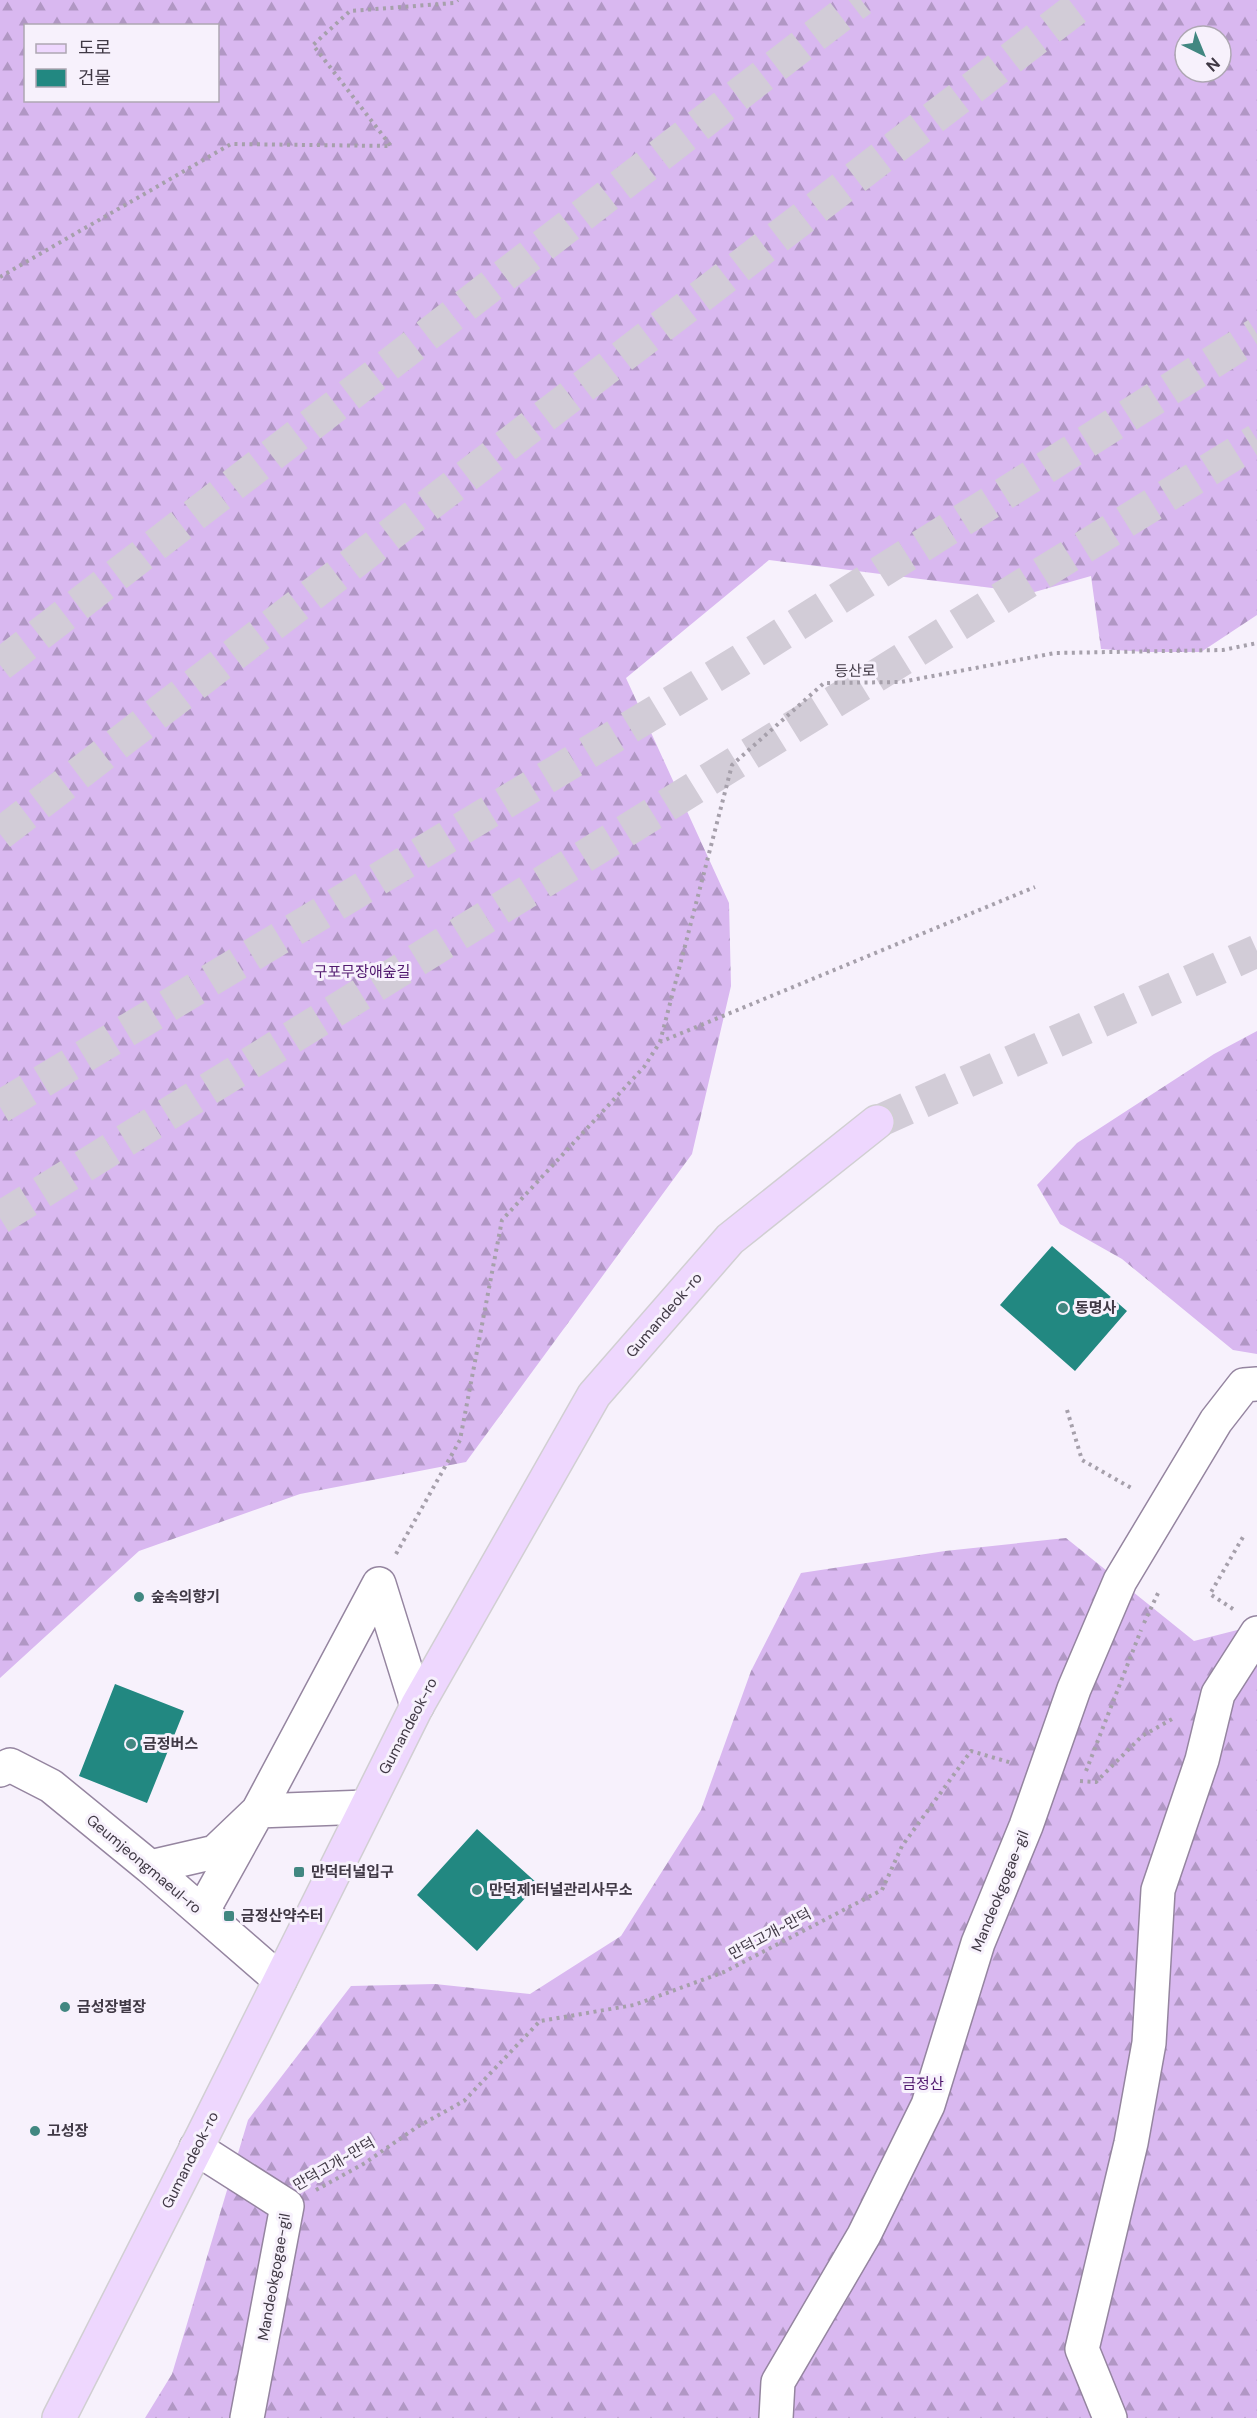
<svg xmlns="http://www.w3.org/2000/svg" width="1257" height="2418" font-family="'DM Sans','Noto Sans KR',sans-serif">
<defs>
<pattern id="forest-firs" width="22" height="20" patternUnits="userSpaceOnUse" patternTransform="scale(1.5)"><rect width="22" height="20" fill="#d9b8f0"/><path d="M5 1l3.5 6h-7zM16 11l3.5 6h-7z" fill="#b197c4"/></pattern>
</defs>
<rect width="100%" height="100%" fill="#f7f1fc"/>
<path fill="url(#forest-firs)" fill-rule="evenodd" d="M0,0H1257V615L1201,652H1146L1101,649L1091,576L1031,593L769,560L626,678L729,903L731,986L692,1154L466,1462L300,1494L139,1551L0,1678ZM26,26H218V100H26ZM1185,36H1221V72H1185Z
M1257,1031V1354L1233,1350L1122,1259L1060,1224L1037,1185L1077,1143L1214,1054Z
M1066,1538L1194,1641L1257,1625V2418H145L172,2374L248,2120L351,1986L435,1984L530,1994L621,1936L701,1810L751,1671L801,1573L945,1551Z"/>
<path fill="#228881" d="M1052,1246L1127,1311L1075,1371L1000,1305Z
M115,1684L184,1711L147,1803L79,1776Z
M477,1829L538,1884L477,1951L417,1895Z"/>
<g fill="none" stroke-linecap="round" stroke-linejoin="round">
<path stroke="#d2ccd7" stroke-width="33" stroke-dasharray="33 16" stroke-linecap="butt" d="M0,1107L738,662L1257,334
M877,1122L1257,951
M0,1218L1257,440"/>
<path stroke="#d2ccd7" stroke-width="33" stroke-dasharray="33 16" stroke-linecap="butt" d="M0,665L861,0
M0,834L1087,0"/>
<g stroke="#9585a0" stroke-width="36">
<path id="minor" d="M0,1770L10,1765L51,1786L150,1867L280,1980
M150,1867L215,1852L258,1811L379,1584L417,1706
M202,1912L258,1811L366,1807
M196,2148L287,2206L247,2418
M776,2418L778,2382L864,2235L928,2105L978,1943L1026,1826L1074,1689L1120,1581L1216,1421L1244,1385L1257,1384
M1110,2418L1082,2349L1131,2143L1149,2043L1158,1890L1202,1760L1218,1694L1257,1633"/>
</g>
<g stroke="#d1cfd2" stroke-width="36">
<path id="major" d="M59,2418L203,2135L417,1706L594,1395L730,1239L877,1122"/>
</g>
<path stroke="#a6a0ab" stroke-width="4" stroke-dasharray="3 4.5" stroke-linecap="butt" d="M0,277L231,144L391,146L313,45L350,11L454,3L458,0
M660,1042L732,765L824,683L901,682L1055,653L1223,650L1257,643
M1067,1410L1082,1460L1133,1489
M396,1554L460,1440L502,1220L644,1067L660,1042L1035,887
M1233,1609L1210,1594L1243,1537
M1144,1623L1159,1591
M1086,1771L1141,1630
M1080,1781L1096,1782L1142,1736L1174,1718
M316,2190L365,2163L417,2127L464,2101L540,2021L634,2005L724,1972L882,1890L902,1846L971,1751L1012,1763"/>
<use href="#minor" stroke="#fff" stroke-width="33"/>
<use href="#major" stroke="#eed7fe" stroke-width="33"/>
</g>
<g fill="#418781" stroke="#f7f1fc" stroke-width="2">
<circle cx="1063" cy="1308" r="6"/>
<circle cx="139" cy="1597" r="6"/>
<circle cx="131" cy="1744" r="6"/>
<rect x="293" y="1866" width="12" height="12" rx="3"/>
<circle cx="477" cy="1890" r="6"/>
<rect x="223" y="1910" width="12" height="12" rx="3"/>
<circle cx="65" cy="2007" r="6"/>
<circle cx="35" cy="2131" r="6"/>
</g>
<g text-anchor="middle" dominant-baseline="central" stroke-width="6" stroke-linejoin="round" paint-order="stroke">
<g font-size="15" fill="#403945" stroke="#f7f1fc">
<text transform="translate(855 671) rotate(-1)">등산로</text>
<text transform="translate(664 1315) rotate(-49)">Gumandeok-ro</text>
<text transform="translate(408 1726) rotate(-62)">Gumandeok-ro</text>
<text transform="translate(144 1864) rotate(40)">Geumjeongmaeul-ro</text>
<text transform="translate(1000 1891) rotate(-68)">Mandeokgogae-gil</text>
<text transform="translate(770 1934) rotate(-28)">만덕고개~만덕</text>
<text transform="translate(190 2160) rotate(-63)">Gumandeok-ro</text>
<text transform="translate(334 2164) rotate(-30)">만덕고개~만덕</text>
<text transform="translate(274 2277) rotate(-80)">Mandeokgogae-gil</text>
</g>
<g font-size="15" fill="#50186e" stroke="#f7f1fc">
<text x="362" y="972">구포무장애숲길</text>
<text x="923" y="2084">금정산</text>
</g>
<g font-size="15" font-weight="bold" fill="#403945" stroke="#f7f1fc" text-anchor="start">
<text x="1075" y="1308">동명사</text>
<text x="151" y="1597">숲속의향기</text>
<text x="143" y="1744">금정버스</text>
<text x="311" y="1872">만덕터널입구</text>
<text x="489" y="1890">만덕제1터널관리사무소</text>
<text x="241" y="1916">금정산약수터</text>
<text x="77" y="2007">금성장별장</text>
<text x="47" y="2131">고성장</text>
</g>
</g>
<rect x="24" y="24" width="195" height="78" fill="#f7f1fc" stroke="#aea7b3" stroke-width="1.5"/>
<rect x="36" y="44" width="30" height="9" fill="#eed7fe" stroke="#aea7b3" stroke-width="1.5"/>
<text x="78" y="54" font-size="18" fill="#403945">도로</text>
<rect x="36" y="69" width="30" height="18" fill="#228881" stroke="#aea7b3" stroke-width="1.5"/>
<text x="78" y="84" font-size="18" fill="#403945">건물</text>
<g transform="translate(1203 54) rotate(137)"><circle r="28" fill="#f7f1fc" stroke="#aea7b3" stroke-width="1.5"/>
<path d="M0-4.5L10 22L0 15L-10 22Z" fill="#418781"/>
<text y="-9" font-size="16" font-weight="bold" text-anchor="middle" fill="#403945">N</text>
</g>
</svg>
